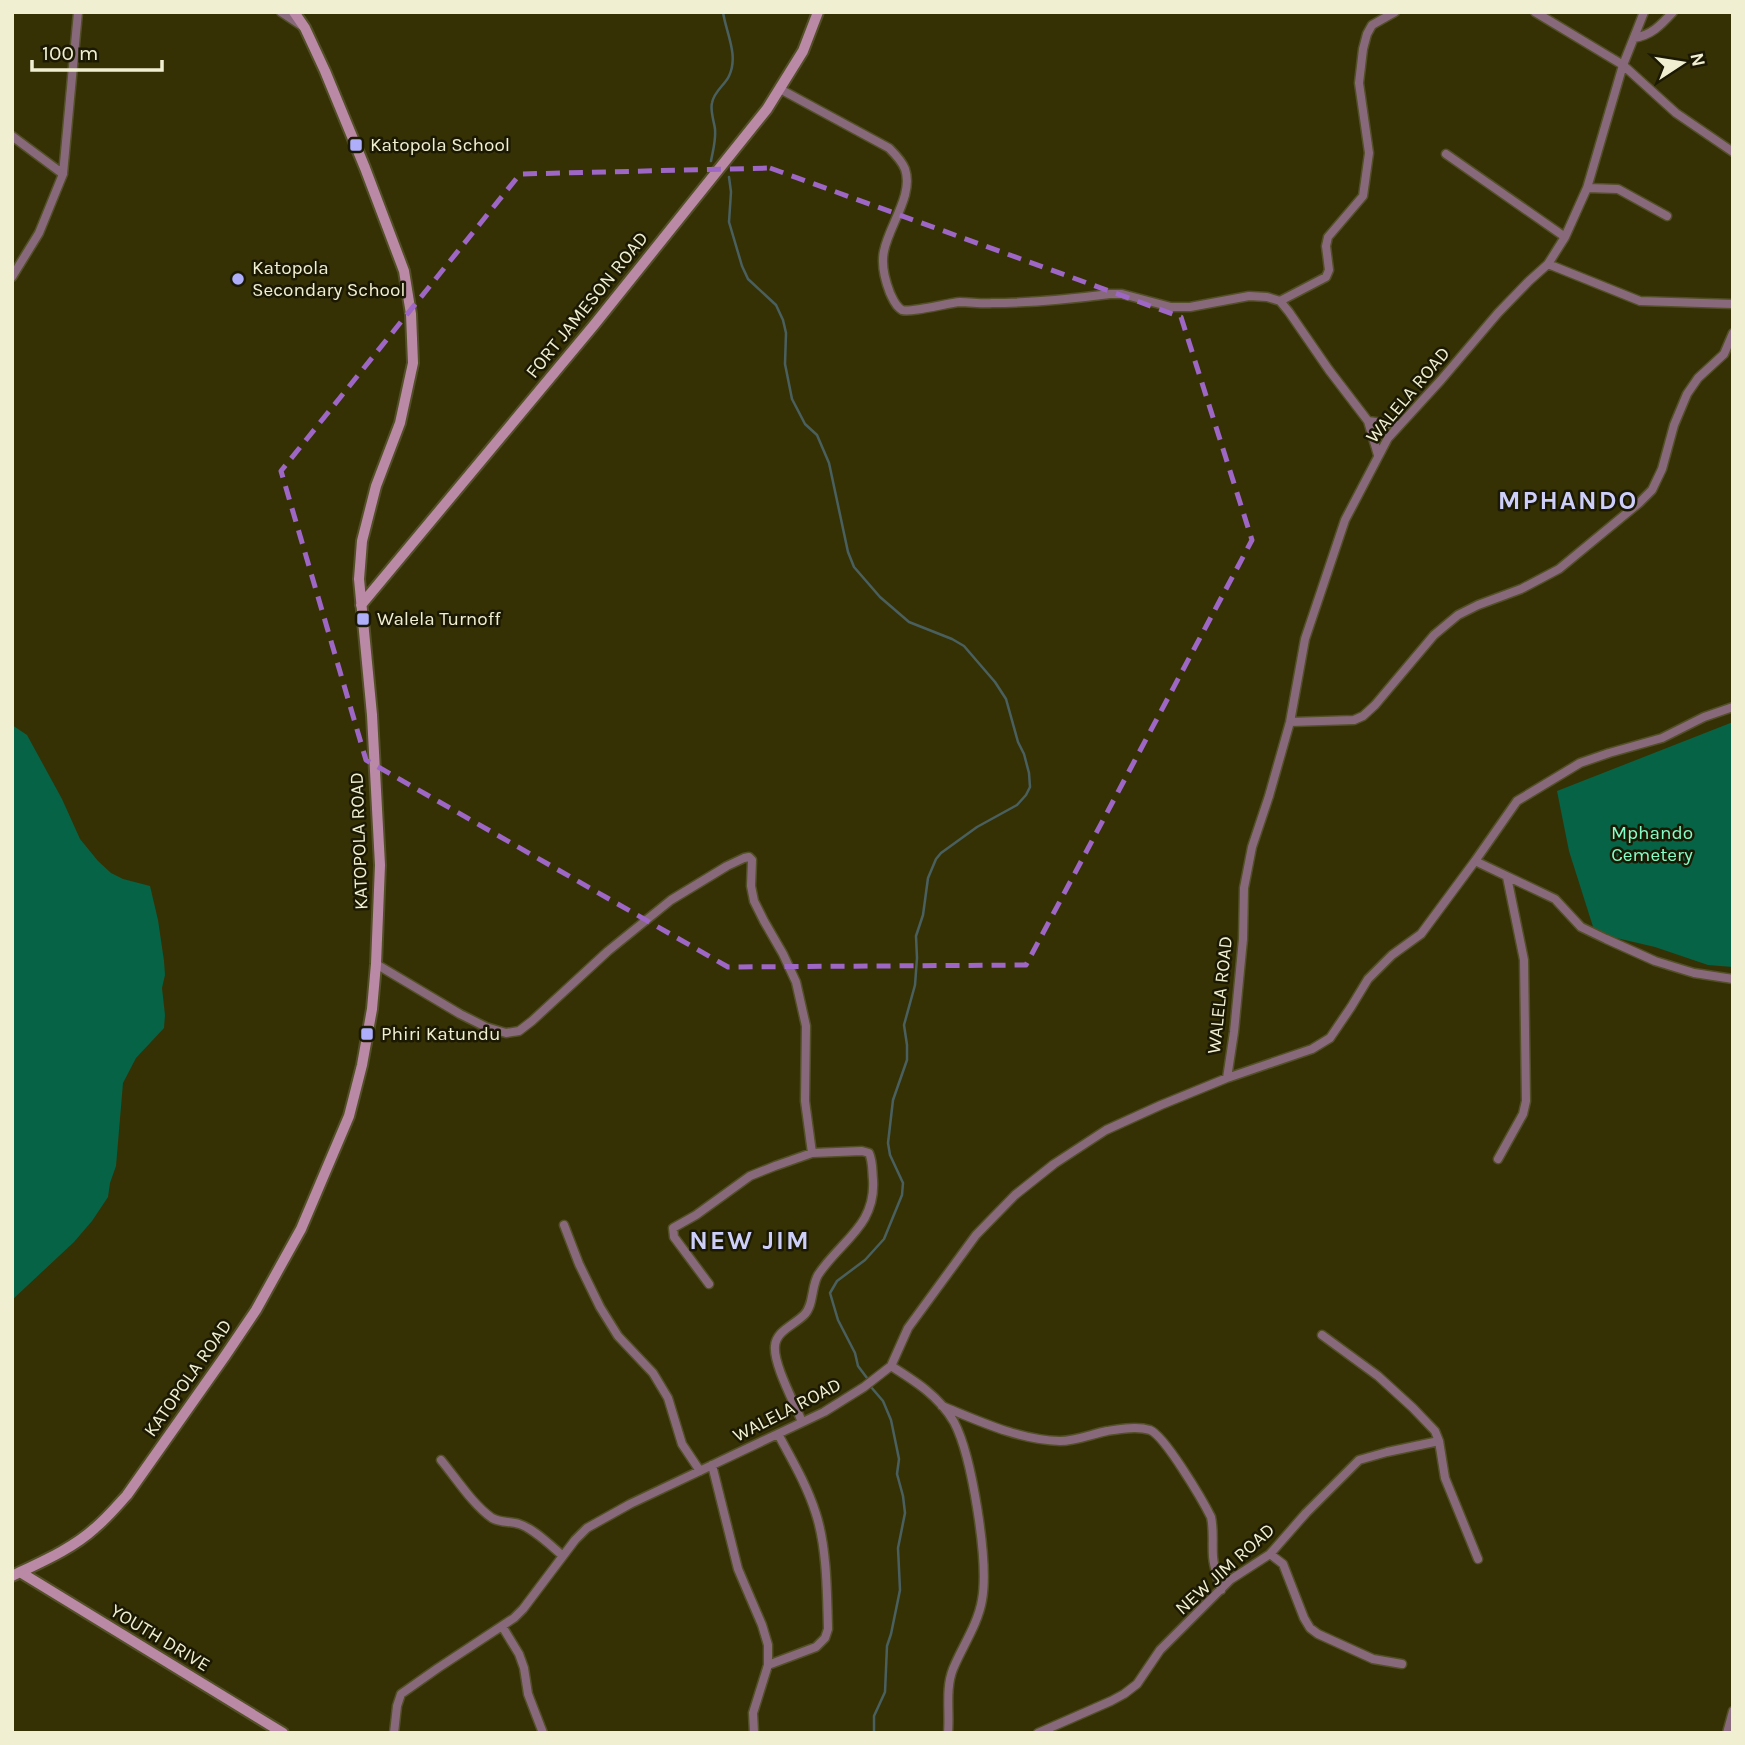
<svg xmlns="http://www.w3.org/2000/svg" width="1745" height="1745" font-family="Karla,sans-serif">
<rect width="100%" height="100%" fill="#353105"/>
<path fill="#076345" d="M1733,722V967L1708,965L1655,947L1595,933L1569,851L1557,791Z
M12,725L27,735L62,799L80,839L98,861L111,873L123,879L150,886L158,920L164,961L165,975L162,988L165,1015L164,1028L136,1058L123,1083L116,1166L110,1183L108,1197L92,1221L74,1242L12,1300Z"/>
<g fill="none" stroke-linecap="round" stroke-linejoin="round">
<path stroke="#4a605f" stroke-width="2.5" d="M711,161C713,150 716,141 715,129C714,121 710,111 712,103C714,91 725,85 729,76C739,55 726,33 723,12
M729,177L731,192L729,222L742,266L748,279L776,305L783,320L786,333L785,364L792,399L805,424L817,435L829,463L848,552L854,567L880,597L909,622L952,639L964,646L995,682L1006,699L1018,742L1024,754L1029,773L1030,787L1026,795L1017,805L977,827L941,853L936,859L928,878L923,915L916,936L917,958L915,985L904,1025L907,1045V1060L893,1100L888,1143L890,1155L903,1183L902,1195L884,1239L865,1260L837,1281L830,1293L838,1320L855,1353L858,1366L867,1378
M871,1387L883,1401L891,1420L899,1459L897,1474L903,1496L905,1513L898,1548L900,1590L891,1634L887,1646L885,1692L874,1716V1733"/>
<g stroke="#534f26" stroke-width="11">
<path id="street" d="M281,12L302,26
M1535,12L1623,65L1676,113L1733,152
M1634,38C1652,35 1661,25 1673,12
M780,89L889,148C895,154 902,161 905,169C914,195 889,225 884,251C881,264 885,280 890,293C893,299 895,306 902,310C910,313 948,303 960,302C971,302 982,304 992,303C1032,303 1071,299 1110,294H1122L1171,307H1190L1249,296L1267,297L1280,301L1289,312L1329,370L1368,421L1378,455
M12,136L63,174
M1446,154L1565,237
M1587,188L1618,189L1667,216
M1548,264L1640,301L1733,304
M12,277L39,233L63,174L78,12
M1280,301L1326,277L1329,270L1326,246L1328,237L1363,196L1365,182L1369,153L1359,83L1363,49L1367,34L1372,25L1395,12
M1368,421L1398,425
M1290,722L1354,720L1363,716L1375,705L1434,635L1458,615L1478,605L1521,589L1559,569L1639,503L1652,490L1662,469L1674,425L1687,394L1698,378L1724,354L1733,333
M1475,861L1555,899L1581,927L1606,939L1655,961L1694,973L1733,979
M376,964L460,1014L486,1027L506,1033L519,1031L532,1021L608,951L671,900L727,866L744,858L749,857L752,860L751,886L754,901L764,921L783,954L796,982L806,1026L805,1101L812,1153
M1227,1078L1234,1032L1243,939L1244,888L1252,847L1269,796L1290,722L1305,639L1345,520L1388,438L1441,380L1498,313L1529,281L1548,264L1565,237L1587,188L1623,65L1644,12
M1498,1159L1523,1114L1526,1101L1524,960L1507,877
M564,1225L579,1264L600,1307L618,1336L653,1373L668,1398L682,1444L700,1471
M709,1284L674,1237L673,1228L696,1215L750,1176L775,1166L812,1153L862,1151L869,1153C873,1162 872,1170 873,1180C876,1226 840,1241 818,1275C811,1287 814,1305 804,1315C794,1325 776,1331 775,1346C773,1364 795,1404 802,1422
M1322,1335L1378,1376L1413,1408L1435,1431L1439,1441L1445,1478L1478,1559
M891,1366C915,1381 939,1396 954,1422C972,1456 989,1562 982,1600C978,1624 962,1647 953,1669C945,1689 950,1712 948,1733
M942,1406C979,1421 1019,1440 1060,1441C1076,1441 1092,1434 1107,1431C1120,1429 1137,1426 1150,1430C1165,1436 1203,1501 1211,1517C1214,1530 1212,1543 1213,1557C1214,1568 1218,1579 1221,1590
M441,1460C456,1478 473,1505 492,1518C500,1523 510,1521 519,1524C533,1528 551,1546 563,1556
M712,1465L738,1569L762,1625L768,1645V1665L753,1713L754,1733
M1270,1554L1283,1564L1304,1618L1310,1628L1318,1634L1373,1659L1402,1664
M502,1626L519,1654L524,1668L528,1694L543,1733
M768,1665L816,1647L825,1638L828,1629C827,1593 827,1548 816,1514C807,1485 792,1460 778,1434
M394,1733L397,1706L401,1694L438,1668L514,1618L523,1609L575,1540L587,1528L630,1504L824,1412L864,1387L891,1366L908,1328L976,1235L1015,1195L1054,1164L1106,1130L1161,1105L1227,1078L1312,1049L1330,1038L1351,1007L1368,979L1392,955L1421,934L1475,861L1517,801L1580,763L1609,753L1662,738L1704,717L1733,707
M1038,1733L1111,1701L1124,1694L1137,1684L1160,1650L1230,1580L1270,1554L1306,1513L1359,1460L1387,1452L1439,1441
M1727,1733L1733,1711"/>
</g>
<g stroke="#534f26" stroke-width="14">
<path id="secondary" d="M361,605L594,325L767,109L803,51L818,12
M20,1572L283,1733
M12,1576C41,1562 72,1549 95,1528C107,1518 117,1506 127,1495L225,1356L256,1310L301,1229L349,1116L362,1065L372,1009L376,964L380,865L372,715L359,579L362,541L376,486L400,423L413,363L411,314L404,271L365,168L325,71L305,28L294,12"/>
</g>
<use href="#street" stroke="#88697b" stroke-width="8"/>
<use href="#secondary" stroke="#ba89a5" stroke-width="10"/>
</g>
<path fill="none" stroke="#9e66c5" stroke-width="5" stroke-dasharray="14 9" stroke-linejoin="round" d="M770,168L1181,317L1252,540L1026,965L728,967L366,760L281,471L520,174Z"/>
<g fill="#aeaefb" stroke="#1b1903" stroke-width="2.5">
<rect x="349" y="138" width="14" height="14" rx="3.5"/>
<circle cx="238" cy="279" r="7"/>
<rect x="356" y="612" width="14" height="14" rx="3.5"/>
<rect x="360" y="1027" width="14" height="14" rx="3.5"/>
</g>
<g text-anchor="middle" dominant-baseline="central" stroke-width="5" stroke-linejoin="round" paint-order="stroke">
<g font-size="19" fill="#f1efd2" stroke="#1b1903" text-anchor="start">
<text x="370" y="145">Katopola School</text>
<text x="252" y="268">Katopola<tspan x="252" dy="22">Secondary School</tspan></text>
<text x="377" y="619">Walela Turnoff</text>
<text x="381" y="1034">Phiri Katundu</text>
</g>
<g font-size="19" fill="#f1efd2" stroke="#1b1903">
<text transform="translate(587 305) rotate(-51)">FORT JAMESON ROAD</text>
<text transform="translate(1408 395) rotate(-50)">WALELA ROAD</text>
<text transform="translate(359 841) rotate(-92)">KATOPOLA ROAD</text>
<text transform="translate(1220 995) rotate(-84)">WALELA ROAD</text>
<text transform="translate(188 1378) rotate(-55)">KATOPOLA ROAD</text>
<text transform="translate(787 1410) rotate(-27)">WALELA ROAD</text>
<text transform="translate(1225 1569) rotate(-42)">NEW JIM ROAD</text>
<text transform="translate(160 1638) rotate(31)">YOUTH DRIVE</text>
</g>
<g font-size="19" fill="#83fec8" stroke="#1b1903">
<text x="1652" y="833">Mphando<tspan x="1652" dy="22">Cemetery</tspan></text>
</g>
<g font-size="26" font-weight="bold" letter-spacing="2" fill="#cdcffa" stroke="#1b1903">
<text x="1568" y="500">MPHANDO</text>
<text x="750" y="1240">NEW JIM</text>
</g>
</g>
<rect width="1745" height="1745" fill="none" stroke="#f1efd2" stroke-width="28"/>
<g transform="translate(1682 63) rotate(78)" stroke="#1b1903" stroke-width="5" paint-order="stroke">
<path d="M0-5L12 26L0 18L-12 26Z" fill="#f1efd2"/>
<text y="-10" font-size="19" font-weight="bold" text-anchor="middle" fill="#f1efd2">N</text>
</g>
<path d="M32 60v10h130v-10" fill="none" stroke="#f1efd2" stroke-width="3.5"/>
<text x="42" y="60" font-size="21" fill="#f1efd2" stroke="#1b1903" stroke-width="5" paint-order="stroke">100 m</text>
</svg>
